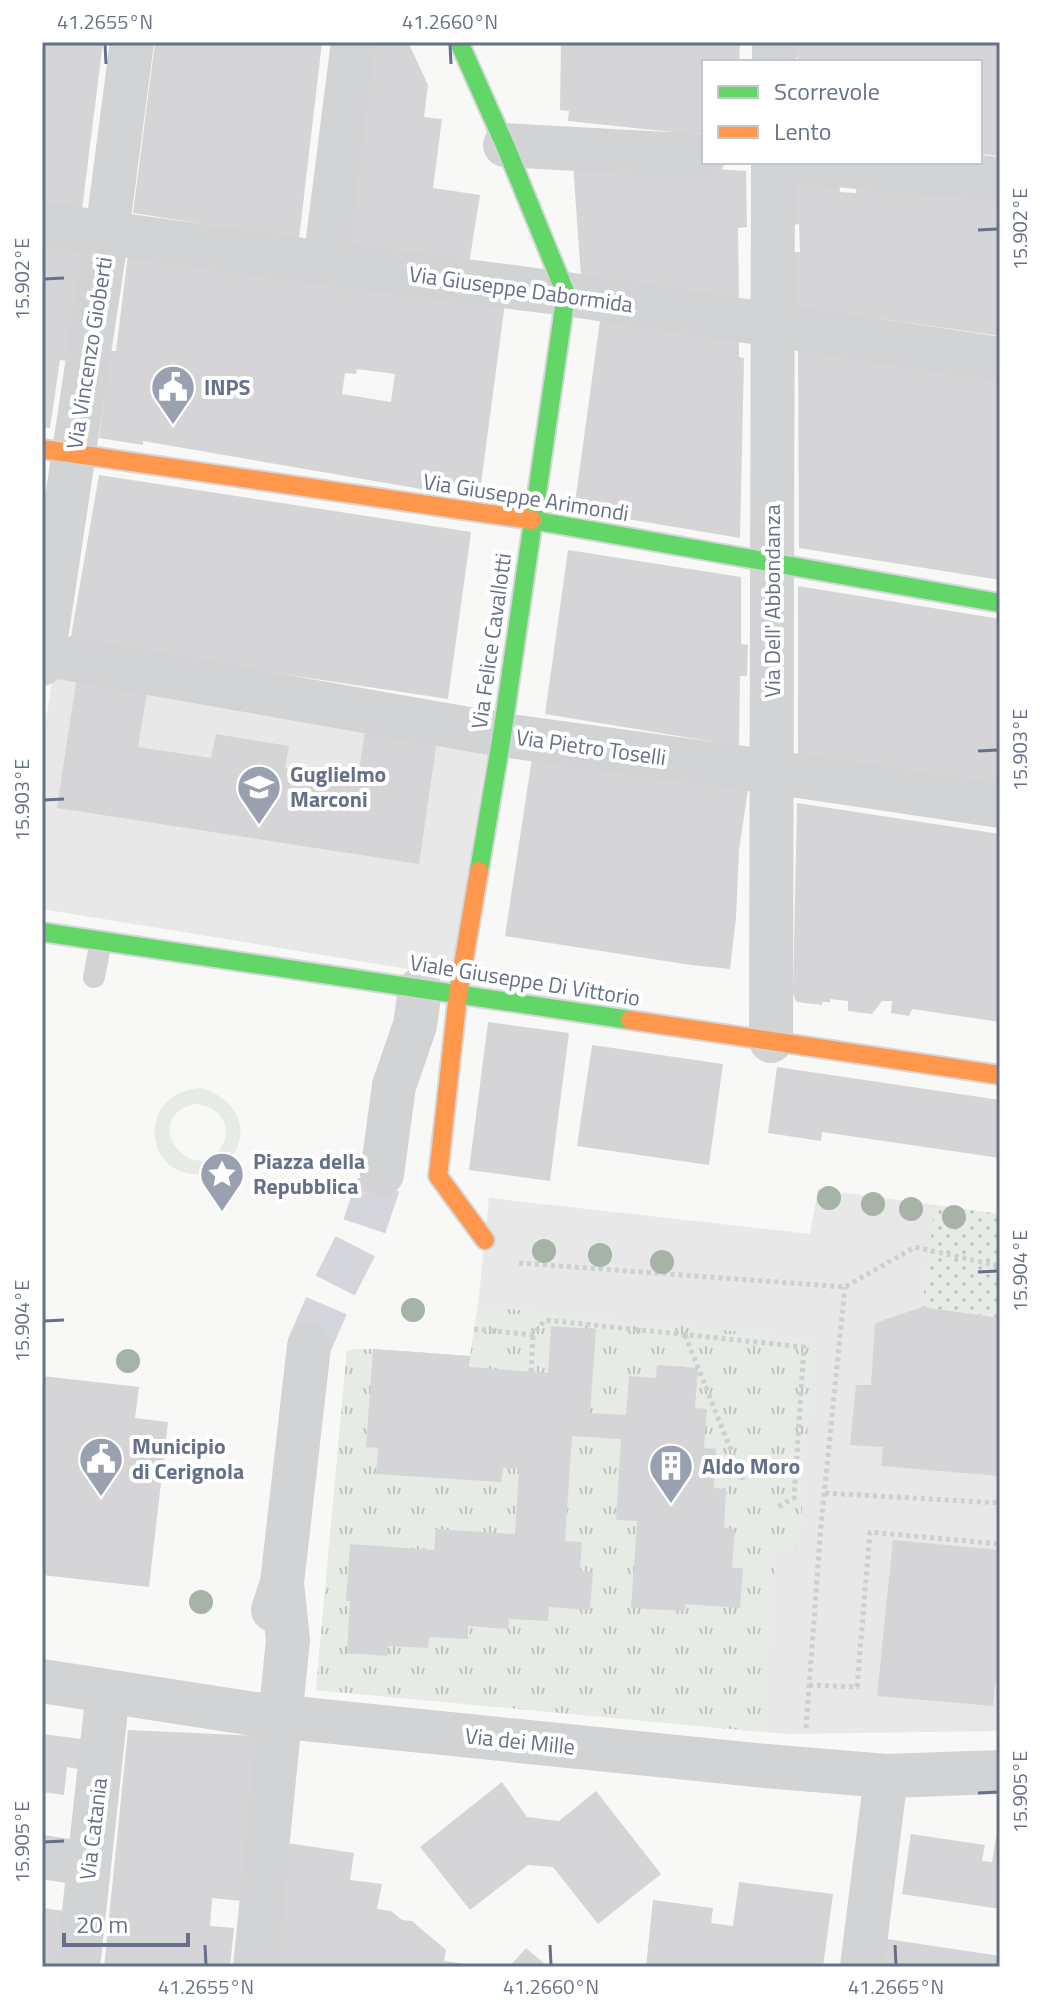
<svg xmlns="http://www.w3.org/2000/svg" width="1042" height="2009" font-family="'Titillium Web',sans-serif">
<defs>
<pattern id="grass-dots" width="8" height="8" patternUnits="userSpaceOnUse" patternTransform="scale(2)"><rect width="8" height="8" fill="#e7ebe5"/><path d="M2 2h.1M6 6h.1" fill="none" stroke="#bfc3bf" stroke-width="1.8" stroke-linecap="round"/></pattern>
<pattern id="park-tufts" width="24" height="20" patternUnits="userSpaceOnUse" patternTransform="scale(2)"><rect width="24" height="20" fill="#e7ebe5"/><path d="M3 7l-1-3M5 7V3M7 7l1-3M15 17l-1-3M17 17v-4M19 17l1-3" fill="none" stroke="#bfc3bf"/></pattern>
</defs>
<rect width="100%" height="100%" fill="#f8f8f7"/>
<path fill="#e8e8e9" d="M55,664L489,742L451,976L42,909V743Z
M818,1189L1000,1214V1731L787,1734L316,1690L347,1350L373,1349L470,1356L478,1306L489,1198L810,1234Z"/>
<path fill="url(#grass-dots)" d="M935,1205L1000,1214V1318L922,1307Z"/>
<path fill="url(#park-tufts)" d="M478,1306L814,1339L799,1548L776,1551L761,1732L316,1690L347,1350L373,1349L470,1356Z"/>
<path fill="#e7ebe5" fill-rule="evenodd" d="M200,1088C233,1096 254,1128 231,1158C224,1167 212,1174 200,1174C145,1178 134,1094 200,1088ZM194,1104C216,1104 234,1124 222,1146C196,1191 136,1120 194,1104Z"/>
<path fill="#d5d5d7" fill-rule="evenodd" d="M42,42H103L82,210L42,204Z
M155,42H322L299,239L133,213Z
M364,42H408L428,85L424,117L442,119L433,188L480,195L469,264L338,245Z
M561,42H740L739,62H704V134L694,133V139L672,138V132L568,121L569,111L560,110Z
M793,42H1000V156L980,154V62H798V58H794Z
M573,164L671,166L746,171L747,227L738,228L739,298L581,277Z
M792,180L839,182L840,192L856,193V187L1000,196V336L854,315L792,309L793,252H800L799,224L793,225Z
M84,241L67,361L60,360L50,428L42,427V242Z
M128,254L505,303L479,499L143,441V445L99,438L110,351H116ZM357,369L395,374L391,402L342,394L345,373L356,374Z
M600,321L739,338V357L744,358L740,538L574,510Z
M798,348L1000,370V580L799,548Z
M99,475L471,532L448,699L70,642Z
M568,550L741,577V644L748,645L747,676H740L739,746L545,714Z
M798,586L1000,619V786L798,756Z
M77,676L148,687L138,747L211,758L216,734L289,746L285,768L358,780L366,722L438,734L419,864L57,808Z
M533,751L749,783L739,850L736,918L730,969L691,965L505,936Z
M797,803L1000,834V1022L912,1009L909,1016L891,1013L892,1001H882L872,1014L848,1011V1001L830,999V1002H822V1005L797,1002L795,999L793,993Z
M488,1022L569,1033L550,1181L469,1170Z
M592,1045L723,1064L709,1165L577,1146Z
M777,1067L1000,1100V1158L822,1132L821,1141L768,1133Z
M922,1307L1000,1318V1476L881,1466L883,1447L850,1445L856,1385H871L875,1323Z
M551,1326L596,1329L590,1413L626,1415L629,1376L656,1378L657,1365L698,1368L695,1408L707,1409L704,1448L716,1449L714,1488L726,1489L724,1528L735,1529L732,1568H743L740,1608L685,1604V1611L631,1608L637,1521L616,1520L621,1439L572,1436L565,1541L582,1542L580,1571L593,1572L590,1610L549,1607L548,1621L509,1619L508,1629L468,1626V1639L429,1637L428,1648L388,1646V1656L347,1653L350,1601H346L350,1544L434,1550L436,1529L515,1534L519,1469L503,1468L501,1482L376,1474L378,1448L366,1447L373,1349L470,1356L469,1367L548,1373Z
M42,1376L139,1387L135,1418L168,1422L149,1587L42,1575Z
M893,1540L1000,1550V1681H996L993,1706L877,1696Z
M128,1730L259,1736L242,1901L212,1898L210,1926L234,1928L230,1967H104Z
M42,1734L82,1739L78,1769L67,1767L64,1795L42,1792Z
M502,1782L527,1817L559,1821L596,1791L661,1874L598,1924L553,1867L528,1865L470,1910L420,1847Z
M911,1834L985,1845L982,1861L992,1862L996,1837L1000,1834V1909L902,1894Z
M287,1843L354,1853L350,1880L382,1884L377,1909L391,1911L402,1920L412,1921L446,1950L444,1961L474,1965V1967H269Z
M739,1882L833,1894L823,1967H646L653,1900L713,1908L711,1923L733,1926Z
M42,1908L65,1911L57,1967H42Z
M887,1939L1000,1956V1967H882Z
M526,1948L548,1967H509Z"/>
<g fill="none" stroke-linecap="round" stroke-linejoin="round">
<path stroke="#d4d6dc" stroke-width="44" stroke-dasharray="44 22" stroke-linecap="butt" d="M309,1346L334,1288L362,1233L382,1174"/>
<g stroke="#d4d6d7" stroke-width="22">
<path id="fast" d="M459,42L505,145L566,294L502,735L479,871
M532,520L1000,603
M42,932L630,1020"/>
</g>
<g stroke="#d4d6d7" stroke-width="22">
<path id="slow" d="M42,449L532,520
M479,871L458,994L438,1176L485,1240
M630,1020L1000,1075"/>
</g>
<path stroke="#cecfd1" stroke-width="5" stroke-dasharray="4 4" stroke-linecap="butt" d="M519,1263L845,1287L915,1247L1000,1266
M474,1329L533,1335L545,1320L804,1347L794,1498L776,1508
M685,1335L744,1483
M531,1372L533,1335
M825,1493L1000,1503
M809,1685L857,1687L870,1532L1000,1544
M806,1728L821,1525L845,1287"/>
<path stroke="#d2d3d4" stroke-width="22" d="M94,977L101,941"/>
<path stroke="#d2d3d4" stroke-width="44" d="M774,62V42
M505,145L704,156
M801,162L1000,179
M42,224L325,263L566,294L1000,359
M325,263L353,42
M42,654L502,735L772,772L1000,806
M42,664L107,233L132,42
M771,1041L773,162
M382,1174L394,1086L415,1025L420,989
M273,1610L282,1583L309,1346
M42,1681L254,1714L766,1766L886,1776L1000,1772
M42,1857L88,1864
M78,1967L108,1691
M255,1967L288,1640L282,1583
M862,1967L886,1776"/>
<use href="#fast" stroke="#63d668" stroke-width="18"/>
<use href="#slow" stroke="#ff974d" stroke-width="18"/>
</g>
<g fill="#a6b3a6">
<circle cx="829" cy="1198" r="12"/>
<circle cx="873" cy="1204" r="12"/>
<circle cx="911" cy="1209" r="12"/>
<circle cx="954" cy="1217" r="12"/>
<circle cx="544" cy="1251" r="12"/>
<circle cx="600" cy="1255" r="12"/>
<circle cx="662" cy="1262" r="12"/>
<circle cx="413" cy="1310" r="12"/>
<circle cx="128" cy="1361" r="12"/>
<circle cx="201" cy="1602" r="12"/>
</g>
<path fill="none" stroke="#667189" stroke-width="3" d="M105,44L106,64M450,44L451,64M978,230L998,229M44,279L64,278M978,751L998,750M44,800L64,799M978,1272L998,1271M44,1321L64,1320M978,1793L998,1792M44,1842L64,1841M205,1945L206,1965M550,1945L551,1965M895,1945L896,1965"/>
<defs>
<g id="civic-pin" transform="scale(2.3)"><path d="M0 17L-7.5 6A9.5 9.5 0 1 1 7.5 6Z" fill="#99a0b0" stroke="#fff"/><path d="M-.6-6.5H3V-4.5H.6V-3L4-1V1h2V6H-6V1h2V-1L-.6-3ZM-1.2 2.5V6h2.4V2.5Z" fill="#fff"/></g>
<g id="school-pin" transform="scale(2.3)"><path d="M0 17L-7.5 6A9.5 9.5 0 1 1 7.5 6Z" fill="#99a0b0" stroke="#fff"/><path d="M0-5L7-2L0 1L-7-2ZM-4 1L0 2.5L4 1V4Q0 6-4 4Z" fill="#fff"/></g>
<g id="sight-pin" transform="scale(2.3)"><path d="M0 17L-7.5 6A9.5 9.5 0 1 1 7.5 6Z" fill="#99a0b0" stroke="#fff"/><path d="M0-6L1.8-2.2L6-1.7L2.9 1.2L3.7 5.4L0 3.3L-3.7 5.4L-2.9 1.2L-6-1.7L-1.8-2.2Z" fill="#fff"/></g>
<g id="building-pin" transform="scale(2.3)"><path d="M0 17L-7.5 6A9.5 9.5 0 1 1 7.5 6Z" fill="#99a0b0" stroke="#fff"/><path d="M-4-6H4V6H1V3H-1V6H-4ZM-2.5-4.3h1.7v1.8h-1.7ZM.8-4.3h1.7v1.8H.8ZM-2.5-1h1.7V.8h-1.7ZM.8-1h1.7V.8H.8Z" fill="#fff"/></g>
</defs>
<g fill-rule="evenodd">
<use href="#civic-pin" x="173" y="387"/>
<use href="#school-pin" x="259" y="787"/>
<use href="#sight-pin" x="222" y="1174"/>
<use href="#civic-pin" x="101" y="1459"/>
<use href="#building-pin" x="671" y="1466"/>
</g>
<g text-anchor="middle" dominant-baseline="central" stroke-width="8" stroke-linejoin="round" paint-order="stroke">
<g font-size="22" fill="#667189" stroke="#fff">
<text transform="translate(521 289) rotate(8)">Via Giuseppe Dabormida</text>
<text transform="translate(89 353) rotate(-81)">Via Vincenzo Gioberti</text>
<text transform="translate(526 497) rotate(9)">Via Giuseppe Arimondi</text>
<text transform="translate(772 601) rotate(-90)">Via Dell' Abbondanza</text>
<text transform="translate(491 641) rotate(-82)">Via Felice Cavallotti</text>
<text transform="translate(591 747) rotate(8)">Via Pietro Toselli</text>
<text transform="translate(525 980) rotate(9)">Viale Giuseppe Di Vittorio</text>
<text transform="translate(520 1741) rotate(6)">Via dei Mille</text>
<text transform="translate(93 1829) rotate(-83)">Via Catania</text>
</g>
<g font-size="22" font-weight="bold" fill="#667189" stroke="#fff" text-anchor="start">
<text x="204" y="387">INPS</text>
<text x="290" y="774">Guglielmo<tspan x="290" dy="25">Marconi</tspan></text>
<text x="253" y="1161">Piazza della<tspan x="253" dy="25">Repubblica</tspan></text>
<text x="132" y="1446">Municipio<tspan x="132" dy="25">di Cerignola</tspan></text>
<text x="702" y="1466">Aldo Moro</text>
</g>
</g>
<rect width="1042" height="2009" fill="none" stroke="#ffffff" stroke-width="88"/>
<rect x="702" y="60" width="280" height="104" fill="#ffffff" stroke="#c2c6d0" stroke-width="2"/>
<rect x="718" y="86" width="40" height="12" fill="#63d668" stroke="#c2c6d0" stroke-width="2"/>
<text x="774" y="100" font-size="24" fill="#667189">Scorrevole</text>
<rect x="718" y="126" width="40" height="12" fill="#ff974d" stroke="#c2c6d0" stroke-width="2"/>
<text x="774" y="140" font-size="24" fill="#667189">Lento</text>
<path d="M64 1933v12h124v-12" fill="none" stroke="#667189" stroke-width="4"/>
<text x="76" y="1933" font-size="24" fill="#667189" stroke="#ffffff" stroke-width="6" paint-order="stroke">20 m</text>
<rect x="44" y="44" width="954" height="1921" fill="none" stroke="#667189" stroke-width="3"/>
<g font-size="20" text-anchor="middle" fill="#667189">
<text x="105" y="29">41.2655°N</text>
<text x="450" y="29">41.2660°N</text>
<text transform="translate(1020 229) rotate(-90)" y="7">15.902°E</text>
<text transform="translate(22 279) rotate(-90)" y="7">15.902°E</text>
<text transform="translate(1020 750) rotate(-90)" y="7">15.903°E</text>
<text transform="translate(22 800) rotate(-90)" y="7">15.903°E</text>
<text transform="translate(1020 1271) rotate(-90)" y="7">15.904°E</text>
<text transform="translate(22 1321) rotate(-90)" y="7">15.904°E</text>
<text transform="translate(1020 1792) rotate(-90)" y="7">15.905°E</text>
<text transform="translate(22 1842) rotate(-90)" y="7">15.905°E</text>
<text x="206" y="1994">41.2655°N</text>
<text x="551" y="1994">41.2660°N</text>
<text x="896" y="1994">41.2665°N</text>
</g>
</svg>
